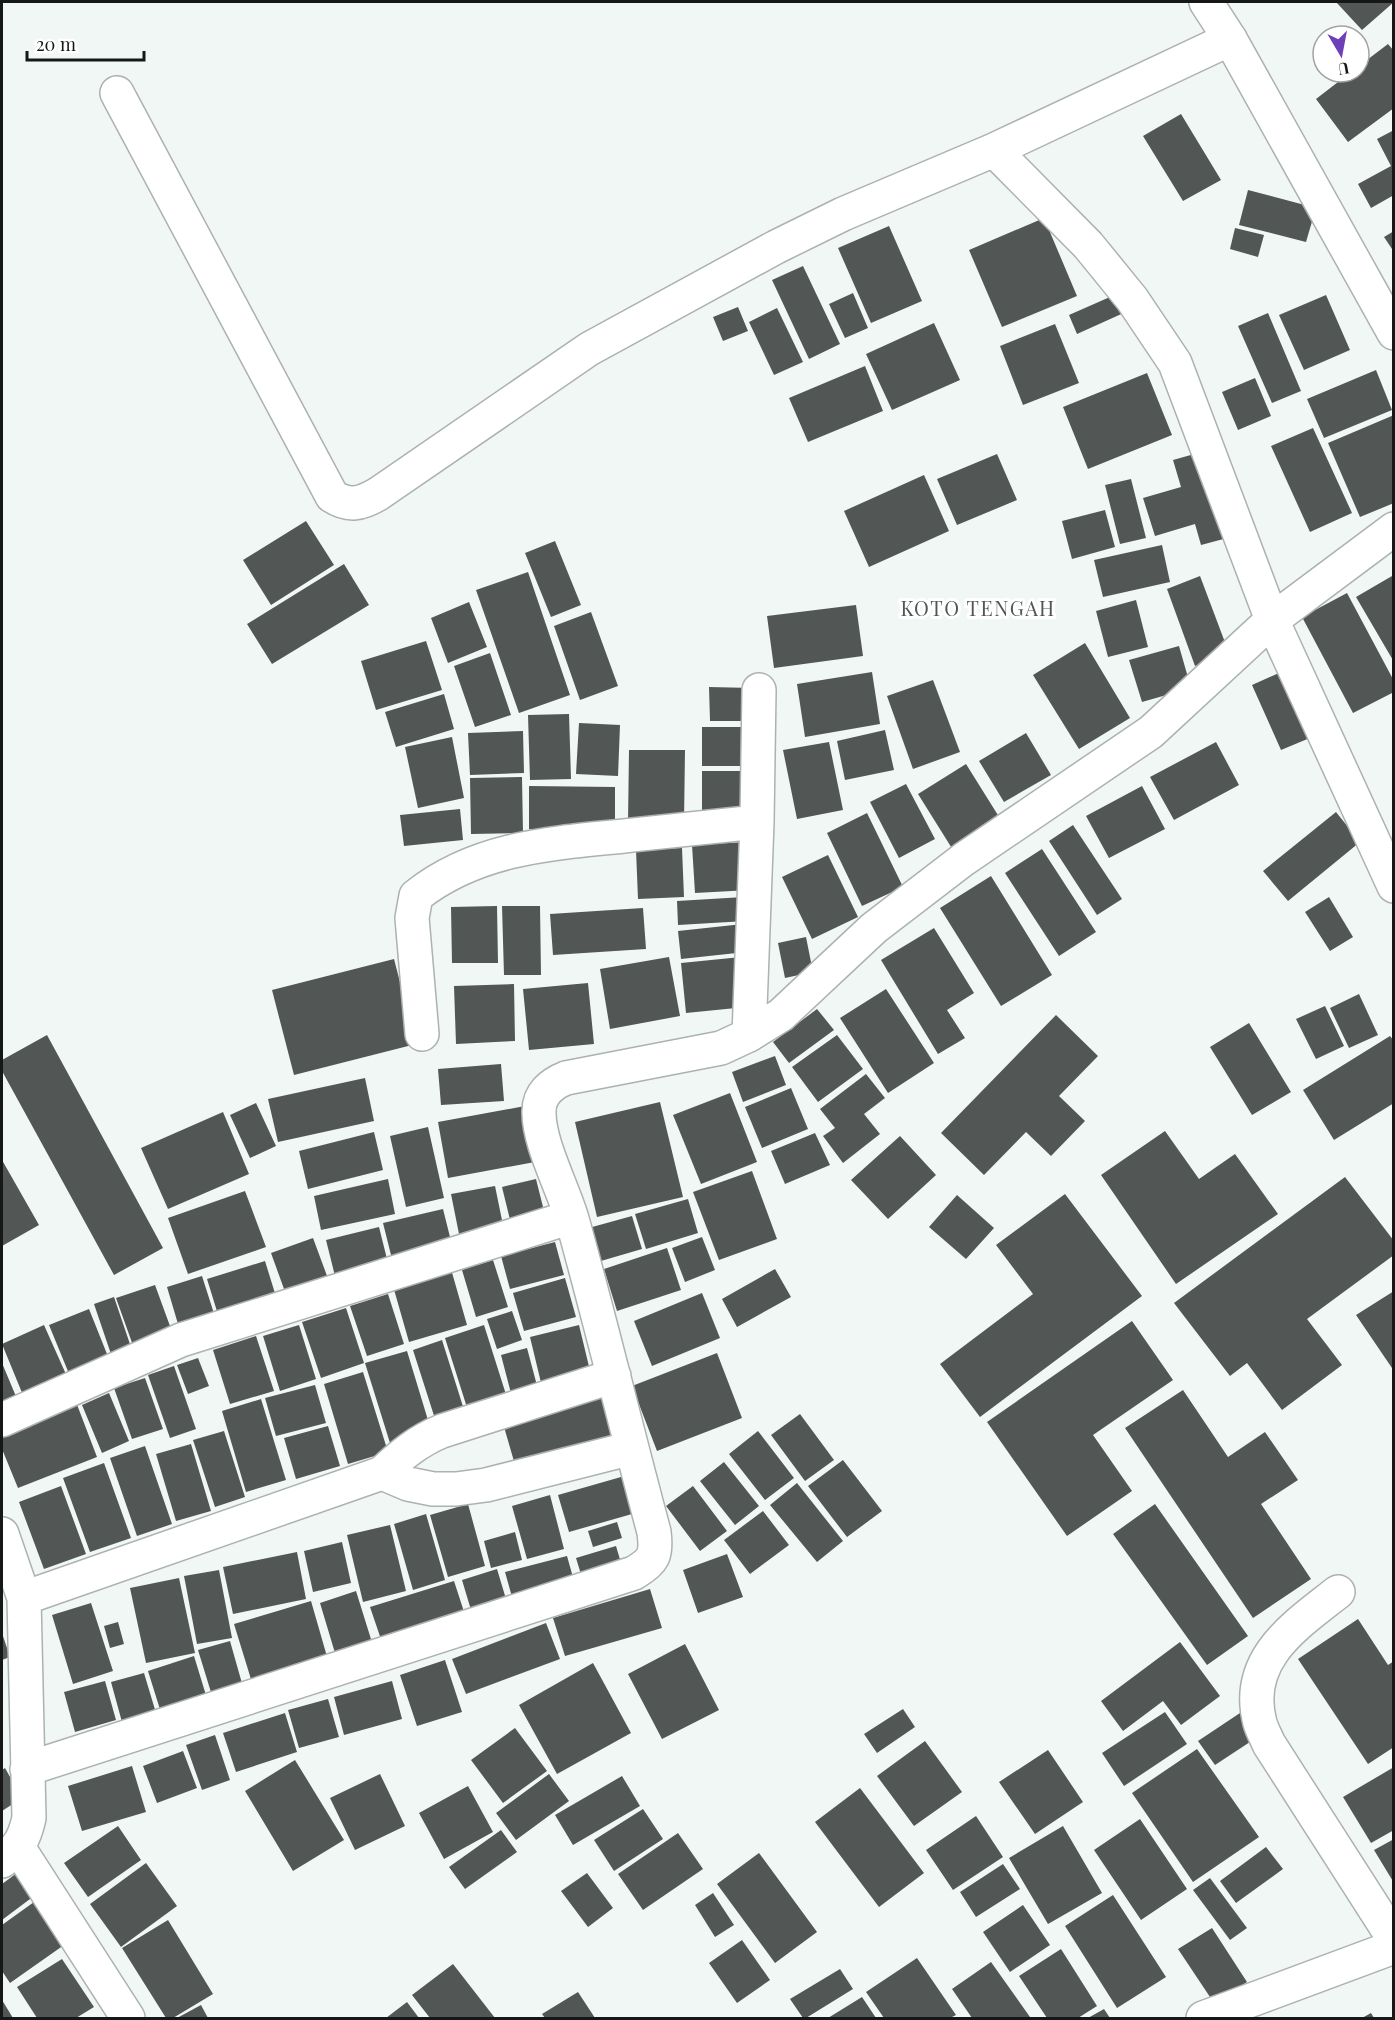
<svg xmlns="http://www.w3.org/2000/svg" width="1395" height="2020" font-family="'Playfair Display',serif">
<rect width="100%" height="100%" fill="#f1f7f5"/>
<path fill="#525755" d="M1336,2H1394L1362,30Z
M1388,44L1394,51V108L1348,142L1316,99L1351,72H1359V66Z
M1181,114L1221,180L1183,201L1143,136Z
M1394,130V195L1371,208L1358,184L1391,166L1377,139Z
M1248,190L1316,208L1306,242L1239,225Z
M1044,218L1077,296L1002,327L969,250Z
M889,226L922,301L871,323L838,248Z
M1235,228L1264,235L1258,257L1230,249Z
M1394,231V252L1384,237Z
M803,266L840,344L809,359L772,280Z
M853,293L868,328L845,338L829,304Z
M1119,293L1128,311L1077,334L1069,315Z
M1326,295L1350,350L1304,370L1279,315Z
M738,307L748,331L723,341L713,317Z
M777,308L803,362L774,375L749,322Z
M1268,313L1301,391L1272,403L1238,326Z
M934,323L960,380L892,410L866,354Z
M1055,324L1079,383L1023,405L1000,346Z
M865,366L883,411L808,442L789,398Z
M1376,370L1392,410L1324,438L1307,399Z
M1147,373L1172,435L1088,469L1063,407Z
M1255,378L1271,416L1238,430L1222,392Z
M1394,415V503L1360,517L1328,443Z
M1313,428L1352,513L1310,532L1271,446Z
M1205,451L1231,537L1201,545L1195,524L1155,536L1143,498L1181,487L1173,460Z
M997,454L1017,500L957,525L937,479Z
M924,475L949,531L869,567L844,511Z
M1131,479L1146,538L1120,544L1105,485Z
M1105,510L1115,547L1072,559L1062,521Z
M306,521L334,565L271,605L243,560Z
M555,541L581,605L551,617L525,553Z
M1162,545L1170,582L1103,597L1094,560Z
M344,564L369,605L272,664L247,624Z
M528,572L570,695L519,713L476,590Z
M1200,576L1229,653L1195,666L1167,589Z
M1392,576L1394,579V662L1356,597Z
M1347,593L1394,681V692L1353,713L1302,617Z
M1136,600L1148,647L1108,657L1096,611Z
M469,602L487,647L448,663L431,618Z
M856,605L863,656L774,668L767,616Z
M591,612L618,686L580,700L554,626Z
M426,641L442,690L376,710L361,661Z
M1085,643L1130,718L1079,749L1033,675Z
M1179,646L1191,688L1142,702L1129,660Z
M490,653L511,715L475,727L454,666Z
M1288,669L1317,735L1281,750L1252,685Z
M872,672L880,724L805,737L797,684Z
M933,680L960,752L913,769L887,696Z
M709,687L753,688V721H710Z
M444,694L454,729L396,747L385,712Z
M569,714L571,779L530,780L528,715Z
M579,723L620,725L618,776L576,774Z
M702,727H754L753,766H702Z
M885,730L894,770L845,780L837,741Z
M523,731L524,773L470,775L468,733Z
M1026,733L1051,775L1004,802L979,761Z
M452,737L464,798L418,808L405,747Z
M829,742L843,810L797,819L783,750Z
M1216,742L1239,785L1174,820L1150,777Z
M629,750H685L684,823H628Z
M966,764L1001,820L953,850L918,794Z
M702,771H752V819H702Z
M522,777L523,833L471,834L470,778Z
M906,784L935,839L899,858L870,802Z
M529,786L615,787V829H529Z
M1142,786L1165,829L1109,858L1086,816Z
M460,809L463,840L404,846L400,815Z
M1336,812L1360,842L1288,901L1263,871Z
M867,813L903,887L862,906L827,833Z
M1073,825L1122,899L1097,915L1049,841Z
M747,842L750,890L695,893L692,845Z
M682,848L684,897L638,899L636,850Z
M1042,849L1096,932L1059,956L1005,873Z
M828,855L858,917L812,939L782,877Z
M991,876L1052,975L1001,1006L940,908Z
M744,897L746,921L678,925L677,901Z
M1329,897L1353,937L1330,951L1305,912Z
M497,906L498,963H452L451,907Z
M502,906H540L541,975H504Z
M643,908L646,949L553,955L550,914Z
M743,924L746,952L681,959L678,931Z
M934,928L974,993L947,1010L965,1038L938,1054L881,960Z
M806,937L813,972L785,978L778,943Z
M669,957L680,1016L610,1029L600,969Z
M741,957L746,1007L686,1013L681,963Z
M394,959L416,1044L294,1075L272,990Z
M588,983L594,1044L529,1050L523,989Z
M514,984L515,1041L456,1044L454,986Z
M886,989L934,1063L888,1093L840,1018Z
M1359,994L1378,1035L1349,1048L1330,1008Z
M1325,1006L1344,1046L1316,1059L1296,1019Z
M817,1009L834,1030L789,1063L773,1042Z
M1056,1015L1098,1056L1059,1096L1085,1121L1051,1156L1026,1132L984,1175L941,1133Z
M1249,1023L1291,1092L1252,1115L1210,1047Z
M47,1035L163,1248L114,1275L2,1071V1060Z
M837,1035L863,1069L818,1102L792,1067Z
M1390,1036L1394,1041V1103L1334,1140L1303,1090Z
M775,1056L786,1085L743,1102L732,1072Z
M501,1064L504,1101L441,1105L438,1069Z
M866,1074L885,1098L864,1114L880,1134L843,1163L823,1136L835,1128L820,1109Z
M365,1078L374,1121L278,1142L268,1099Z
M791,1088L808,1129L762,1148L745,1107Z
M730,1093L757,1162L701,1184L673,1115Z
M660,1102L683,1197L597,1217L575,1122Z
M256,1103L276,1146L250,1158L230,1115Z
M525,1106L535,1162L448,1178L438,1122Z
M223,1112L249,1174L168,1209L141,1148Z
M428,1127L444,1198L406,1207L390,1136Z
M1165,1131L1199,1179L1235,1154L1278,1214L1176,1284L1101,1175Z
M374,1132L383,1170L308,1189L299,1151Z
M815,1133L830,1165L785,1184L771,1151Z
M900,1136L936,1175L888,1219L851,1180Z
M2,1160L39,1225L2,1246Z
M752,1171L777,1239L719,1260L693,1192Z
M1345,1177L1394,1241V1255L1307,1319L1342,1365L1282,1410L1247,1363L1230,1376L1174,1303Z
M388,1179L395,1214L321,1230L314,1196Z
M536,1179L546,1219L512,1228L502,1187Z
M495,1186L504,1230L460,1239L451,1194Z
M245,1191L266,1247L188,1274L168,1218Z
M1065,1194L1142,1296L980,1417L940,1364L1033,1294L996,1245Z
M957,1195L994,1228L966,1259L929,1227Z
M688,1199L698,1233L646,1249L635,1214Z
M443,1209L453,1249L393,1263L383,1223Z
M632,1216L642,1249L594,1263L585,1229Z
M379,1227L390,1271L337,1284L326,1240Z
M702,1237L715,1270L685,1282L672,1248Z
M313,1238L330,1284L288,1300L271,1253Z
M555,1242L564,1275L510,1289L501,1256Z
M667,1248L681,1290L617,1311L604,1269Z
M493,1260L508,1307L476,1317L462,1270Z
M265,1261L278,1303L220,1321L207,1279Z
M451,1269L467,1325L409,1342L393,1286Z
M775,1269L791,1297L737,1327L722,1299Z
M202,1276L217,1323L181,1334L167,1287Z
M565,1278L576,1317L524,1331L513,1293Z
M155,1285L174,1337L135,1351L116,1298Z
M1394,1291V1371L1356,1315Z
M702,1293L720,1338L652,1366L634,1321Z
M388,1294L404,1344L367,1356L350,1306Z
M114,1297L133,1353L113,1360L94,1304Z
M346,1308L364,1363L321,1378L302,1322Z
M89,1309L111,1364L72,1381L49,1325Z
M512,1311L522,1340L497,1349L487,1319Z
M1132,1321L1173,1380L1093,1435L1132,1491L1067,1536L987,1422Z
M44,1325L69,1381L25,1400L2,1344Z
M299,1325L316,1379L280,1391L263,1336Z
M484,1325L509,1404L470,1417L445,1338Z
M579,1325L592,1379L543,1391L530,1337Z
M256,1336L274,1391L230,1404L213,1350Z
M442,1340L466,1416L437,1425L413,1350Z
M527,1348L539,1393L513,1401L501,1355Z
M407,1351L431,1430L390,1443L365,1363Z
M717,1353L742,1418L657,1451L632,1386Z
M198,1358L209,1386L188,1394L177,1365Z
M2,1363L20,1406L2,1415Z
M174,1366L196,1429L170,1438L148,1375Z
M363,1372L388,1452L348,1464L324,1384Z
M145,1378L163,1429L132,1439L114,1388Z
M315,1385L326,1423L276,1436L265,1398Z
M1183,1390L1228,1457L1265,1432L1298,1480L1261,1504L1311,1579L1253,1618L1125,1428Z
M109,1393L129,1441L102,1453L82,1405Z
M600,1393L615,1447L518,1475L502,1420Z
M261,1399L286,1480L246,1492L222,1411Z
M76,1402L97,1457L18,1488L2,1449V1431Z
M800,1414L834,1460L805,1481L771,1435Z
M328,1426L340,1466L296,1479L284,1438Z
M224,1431L245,1497L215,1507L193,1440Z
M758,1431L794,1478L765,1500L729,1454Z
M191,1444L211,1511L176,1521L156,1454Z
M145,1446L172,1524L137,1536L110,1458Z
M843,1460L882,1511L847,1537L808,1486Z
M724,1462L759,1506L735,1525L700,1481Z
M104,1463L131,1538L90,1552L63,1478Z
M628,1475L639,1512L569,1532L558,1495Z
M797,1483L843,1541L817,1562L770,1505Z
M61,1486L86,1554L44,1569L19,1502Z
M693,1486L727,1531L700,1551L666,1506Z
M550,1495L564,1549L527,1559L512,1506Z
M468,1504L485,1566L448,1577L430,1515Z
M1155,1504L1248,1636L1207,1665L1113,1534Z
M763,1511L789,1545L750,1574L724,1540Z
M426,1514L445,1580L413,1590L394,1524Z
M617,1522L622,1538L593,1547L588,1531Z
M390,1525L406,1591L363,1602L347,1535Z
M515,1532L522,1560L491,1568L484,1541Z
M342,1542L351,1583L313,1592L304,1551Z
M616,1546L624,1573L584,1584L576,1558Z
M297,1552L306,1599L233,1614L223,1567Z
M727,1554L743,1597L698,1613L683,1570Z
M567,1556L576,1588L514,1604L505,1572Z
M497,1569L509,1609L474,1620L462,1580Z
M219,1570L232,1638L197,1644L184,1576Z
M179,1578L195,1653L146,1663L130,1588Z
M454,1581L468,1624L385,1651L370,1607Z
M650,1589L662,1628L565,1656L553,1618Z
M356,1591L375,1652L338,1663L320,1603Z
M311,1601L330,1667L254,1689L234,1624Z
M91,1603L113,1671L73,1684L52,1615Z
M1358,1619L1388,1665L1394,1661V1747L1368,1764L1298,1659Z
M118,1622L124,1644L110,1648L104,1626Z
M546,1623L560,1659L466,1694L452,1659Z
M2,1633L10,1657L2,1660Z
M230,1641L245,1694L214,1702L198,1650Z
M1180,1642L1220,1696L1181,1725L1163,1701L1123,1731L1101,1701Z
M685,1644L719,1710L662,1739L628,1674Z
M194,1656L209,1705L163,1719L148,1671Z
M445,1660L462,1712L417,1726L400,1675Z
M593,1663L631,1733L557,1774L519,1705Z
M144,1673L159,1723L125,1733L111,1682Z
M105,1681L116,1720L75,1732L64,1692Z
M392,1681L402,1719L344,1735L334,1697Z
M328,1699L339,1737L299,1748L288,1710Z
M903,1709L915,1727L877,1753L864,1734Z
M1165,1712L1187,1744L1124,1786L1102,1753Z
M285,1713L297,1752L236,1772L223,1733Z
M1240,1713L1256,1738L1215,1765L1198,1741Z
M515,1728L547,1771L503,1803L471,1760Z
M215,1735L230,1780L202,1790L186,1745Z
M925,1741L962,1792L914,1826L877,1776Z
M1197,1749L1259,1837L1193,1882L1132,1793Z
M1048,1750L1083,1802L1035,1834L999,1782Z
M183,1751L197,1788L157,1803L143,1766Z
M295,1760L344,1840L293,1871L245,1791Z
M132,1766L146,1812L82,1831L68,1786Z
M1394,1767V1830L1371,1843L1343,1797Z
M5,1768L22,1798L2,1811V1770Z
M380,1774L405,1826L355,1850L330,1798Z
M549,1774L569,1801L516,1840L496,1813Z
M622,1776L640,1806L573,1845L555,1815Z
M468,1786L493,1832L444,1859L419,1813Z
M860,1788L924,1873L879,1907L815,1822Z
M643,1809L663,1839L614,1871L594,1840Z
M976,1816L1003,1857L953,1890L926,1850Z
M1140,1819L1187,1889L1141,1920L1094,1850Z
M118,1826L141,1860L88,1897L64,1863Z
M1063,1826L1102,1893L1048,1924L1009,1858Z
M501,1830L517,1852L465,1889L449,1867Z
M678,1833L703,1869L643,1910L618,1874Z
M1394,1839V1883L1374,1850Z
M1266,1847L1283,1869L1236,1903L1220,1881Z
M759,1853L817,1932L775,1963L717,1884Z
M146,1863L177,1906L121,1947L90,1904Z
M1003,1864L1020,1889L976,1917L960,1892Z
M17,1873L34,1896L2,1920V1884Z
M587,1873L613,1908L588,1927L561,1891Z
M1210,1878L1247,1928L1230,1940L1193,1890Z
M713,1893L734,1925L715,1937L695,1905Z
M1113,1895L1166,1977L1117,2008L1065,1926Z
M34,1902L64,1945L10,1983L2,1971V1925Z
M1023,1905L1050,1945L1010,1972L983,1932Z
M168,1920L213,1994L173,2018H166L122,1948Z
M1212,1928L1247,1982L1214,2003L1178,1949Z
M742,1940L770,1980L737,2003L709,1963Z
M1061,1949L1097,2006L1078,2018H1047L1019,1976Z
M917,1958L956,2015L950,2018H884L866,1992Z
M62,1959L94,2007L76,2018H37L17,1987Z
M991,1962L1030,2017L1028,2018H972L952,1989Z
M453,1964L495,2018H430L412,1995Z
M840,1969L853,1989L806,2018H803L790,1999Z
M578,1992L595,2018H545L542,2014Z
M862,1997L876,2018H828Z
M2,2000L13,2018H2Z
M407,2002L419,2018H386Z
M201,2005L208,2018H177Z
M1104,2009L1110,2018H1088Z
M1371,2013L1374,2018H1362Z"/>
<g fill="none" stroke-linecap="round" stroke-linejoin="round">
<g stroke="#acb2b0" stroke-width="36">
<path id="street" d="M117,93L332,496C349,507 361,504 378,494L589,349L776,247L843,214L994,150L1230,39
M994,150L1088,245L1132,299L1175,363L1272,620L1394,886
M422,1034L412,918L416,896C476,848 551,843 624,836C668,831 712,827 757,822
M749,1035L757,822L759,690
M2,1420L181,1340L571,1217
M382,1473L408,1484L433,1489H456L486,1485L632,1448
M2,1534L24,1598L29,1818C24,1840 19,1847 2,1861
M1338,1592C1295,1626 1243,1659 1260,1723C1262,1730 1266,1737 1269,1744L1394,1939
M24,1598L382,1473C401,1455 418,1441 442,1431L614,1376
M27,1769L634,1573C654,1561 657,1555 654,1532C626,1428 601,1323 572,1219C563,1188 538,1142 539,1111C539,1094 551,1084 566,1078L721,1048L749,1035L781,1015L874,928L964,859L1151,732L1272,620L1394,529
M18,1847L128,2018"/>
</g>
<g stroke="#acb2b0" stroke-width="36">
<path id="secondary" d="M1206,2L1230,39L1394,333
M1203,2018L1394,1947"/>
</g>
<use href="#street" stroke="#fff" stroke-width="33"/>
<use href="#secondary" stroke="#fff" stroke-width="33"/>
</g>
<g text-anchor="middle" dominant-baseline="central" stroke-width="6" stroke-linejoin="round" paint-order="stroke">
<g font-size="20" letter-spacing="1.5" fill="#515655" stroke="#fff">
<text x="978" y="607">KOTO TENGAH</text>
</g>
</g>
<rect width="1395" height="2020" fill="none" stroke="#161817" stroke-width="6"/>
<g transform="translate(1341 54) rotate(170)"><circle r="28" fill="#ffffff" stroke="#a2a3a2" stroke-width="1.5"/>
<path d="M0-4.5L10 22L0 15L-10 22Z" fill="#6e40b8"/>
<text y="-9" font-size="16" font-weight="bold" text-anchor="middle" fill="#161817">U</text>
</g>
<path d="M27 51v9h117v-9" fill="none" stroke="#161817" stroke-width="3"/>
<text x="36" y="51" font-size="18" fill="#161817" stroke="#ffffff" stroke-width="4.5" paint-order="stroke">20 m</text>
</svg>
